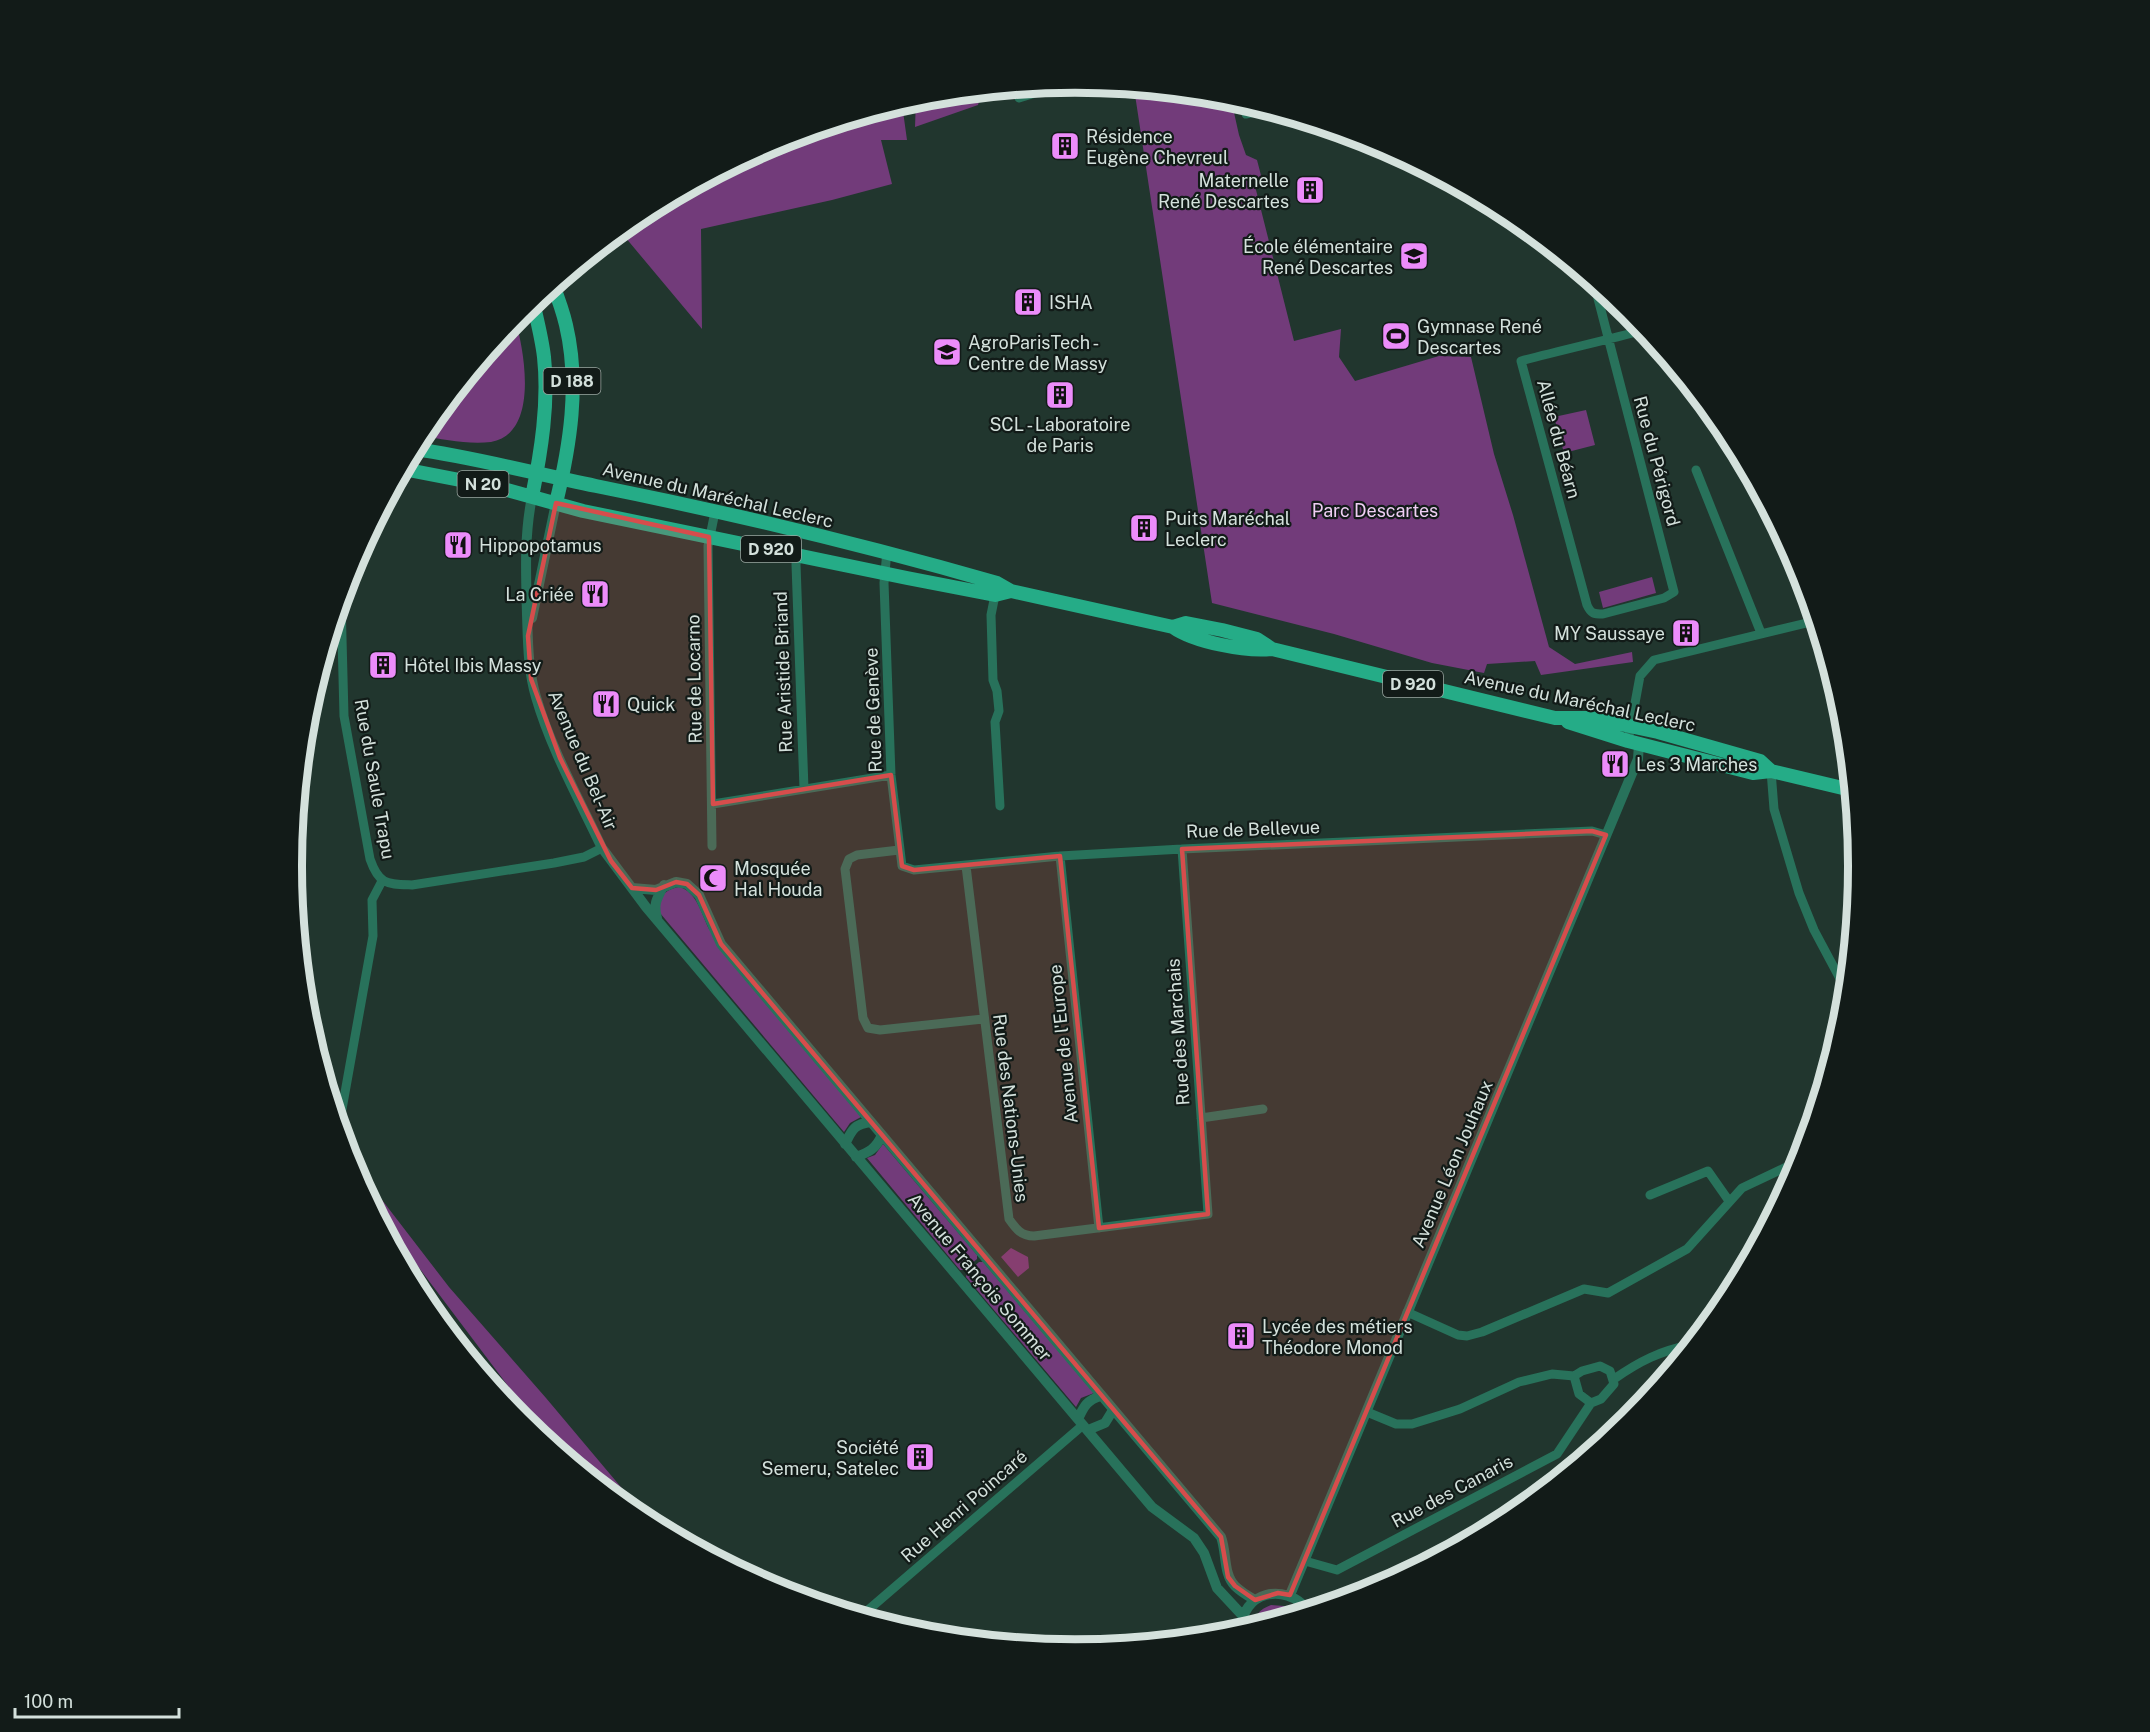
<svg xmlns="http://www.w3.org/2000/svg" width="2150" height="1732" font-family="'Public Sans',sans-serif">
<rect width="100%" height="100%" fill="#21362e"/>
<path fill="#723b7a" d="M1134,88L1155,90L1160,97L1179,93L1231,99L1239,135L1246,155L1257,160L1263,183L1255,186L1294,341L1341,329L1339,357L1355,381L1439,356L1471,357L1494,454L1513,515L1549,647L1575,664L1632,652L1633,662L1541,675L1535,661L1487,664L1484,673L1432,663L1334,634L1212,603Z
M982,92L978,105L915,127L916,99Z
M902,104L907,140H881L892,184L832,200L701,229L702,329L620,231L640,214L775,142Z
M515,319C525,352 539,434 491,442C468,445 443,439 421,436Z
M1586,410L1595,445L1564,453L1554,417Z
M1652,577L1656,593L1603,608L1599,592Z
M679,887C697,892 701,913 709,929L861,1117L850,1123L844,1132L660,913C659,898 663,890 679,887Z
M883,1144L977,1255V1259L964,1270H960L867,1158L875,1155Z
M349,1157L449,1287L546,1398L652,1524L639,1517L554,1447L374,1208Z
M1011,1248L1028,1257L1029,1268L1018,1277L1001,1257Z
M979,1262H983L1094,1393L1081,1398L1076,1407L966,1277L967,1273Z
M1271,1605L1284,1606L1295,1614L1251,1627C1254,1616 1260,1609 1271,1605Z"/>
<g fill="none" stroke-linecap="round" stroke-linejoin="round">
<path stroke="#28725b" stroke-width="9" d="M1020,88L1019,98L1068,83
M1242,102L1246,114L1267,109
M1594,283L1674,592L1664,598L1603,614C1594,614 1591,614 1587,605L1521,361C1562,350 1603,341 1644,330
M1696,470L1761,633
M887,551L884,583L891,775L902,866L914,870L1060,856L1182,849L1592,831L1606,835
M798,554L796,564L804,789
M995,595L991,615L993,680L997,691L999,711L995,722L1000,806
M341,599L344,716L370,859C379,885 387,884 412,885L554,863L584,857L602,848
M1628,741L1640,676L1654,660L1815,621
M1771,771L1774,809L1799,893L1814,930L1846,990
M713,804L891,775
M712,846L708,546L715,512
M899,850L857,855L849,859L845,869L863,1018L868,1028L880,1030L983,1019
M1060,856L1099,1228
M966,866L1009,1219C1016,1229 1021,1236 1034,1236L1208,1214L1182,849
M1201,1118L1263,1109
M339,1126L373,936L372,900L382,881
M1650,1195L1708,1171L1729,1201
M1407,1312L1458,1335L1467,1336L1482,1332L1584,1289L1608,1293L1687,1249L1742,1188L1801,1160
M1600,1366L1610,1371L1614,1384L1601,1399L1591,1403L1579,1394L1574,1376L1582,1371Z
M1614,1379C1640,1361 1660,1351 1690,1345
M1367,1412L1396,1424H1412L1460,1409L1519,1382L1552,1374L1574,1376
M1305,1561L1337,1570L1557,1454L1591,1403
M867,1611L1083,1425"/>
<path stroke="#28725b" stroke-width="10" d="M532,497C524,536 526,575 527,615C528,643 528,670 536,697C551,749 579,799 602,848L646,907L1152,1507L1194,1538L1204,1553L1217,1588L1243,1616
M532,618L556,503
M632,888L656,890L676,882L687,884L699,895L721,944L1221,1537C1227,1553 1223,1574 1235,1586C1241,1592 1248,1596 1255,1600
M657,918C653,904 657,898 664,885
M845,1144C852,1130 854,1124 871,1122
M856,1157C869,1152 876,1149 882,1135
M1078,1419C1084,1406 1087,1400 1101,1396
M1088,1430L1105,1423L1113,1410
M1290,1595L1638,759L1639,744
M1241,1631C1241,1591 1285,1582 1308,1610"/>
<path stroke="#25ac87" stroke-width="14" d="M553,285C558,298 563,312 566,325C580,384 570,446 556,503
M414,449C475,457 535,474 596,486C731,513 865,545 997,583L1011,591L1173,627C1194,642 1246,652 1272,649L1555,718H1592L1658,732L1760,761L1771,771
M403,469L496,487L583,511L907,578L995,595L1011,591
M532,497C541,452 549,403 544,357C542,339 537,320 533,302
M1173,627L1186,623L1222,630L1257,639L1272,649
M1568,722L1628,741L1753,773L1771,771L1851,790"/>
</g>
<path fill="#d64d4c" fill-opacity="0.2" stroke="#d64d4c" stroke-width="4.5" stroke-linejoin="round" d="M556,503L709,537L713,804L891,775L902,866L914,870L1060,856L1099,1228L1208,1214L1182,849L1592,831L1606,835L1290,1595L1278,1593L1255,1600L1235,1586L1228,1577L1221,1537L721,944L699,895L687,884L676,882L656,890L632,888L611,861L560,758L531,679L528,636Z"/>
<defs>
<g id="building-square" transform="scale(1.5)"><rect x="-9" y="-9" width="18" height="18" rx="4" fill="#ec8cfa" stroke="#121b18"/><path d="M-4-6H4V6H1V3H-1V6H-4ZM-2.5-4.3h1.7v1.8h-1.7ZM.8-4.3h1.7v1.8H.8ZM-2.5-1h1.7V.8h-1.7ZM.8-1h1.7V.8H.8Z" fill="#111"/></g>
<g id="school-square" transform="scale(1.5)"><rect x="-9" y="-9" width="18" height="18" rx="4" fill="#ec8cfa" stroke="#121b18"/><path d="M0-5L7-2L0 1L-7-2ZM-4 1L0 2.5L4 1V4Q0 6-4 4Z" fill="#111"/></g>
<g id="stadium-square" transform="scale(1.5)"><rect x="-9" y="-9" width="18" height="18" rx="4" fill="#ec8cfa" stroke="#121b18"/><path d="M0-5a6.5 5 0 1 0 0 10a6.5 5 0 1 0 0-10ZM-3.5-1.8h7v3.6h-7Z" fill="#111"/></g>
<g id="university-square" transform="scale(1.5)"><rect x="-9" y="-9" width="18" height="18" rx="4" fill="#ec8cfa" stroke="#121b18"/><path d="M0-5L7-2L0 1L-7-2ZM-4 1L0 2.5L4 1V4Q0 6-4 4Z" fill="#111"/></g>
<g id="restaurant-square" transform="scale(1.5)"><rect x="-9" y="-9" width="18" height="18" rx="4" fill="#ec8cfa" stroke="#121b18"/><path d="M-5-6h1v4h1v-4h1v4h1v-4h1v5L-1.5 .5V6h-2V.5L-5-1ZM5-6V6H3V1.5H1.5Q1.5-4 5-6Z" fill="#111"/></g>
<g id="mosque-square" transform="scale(1.5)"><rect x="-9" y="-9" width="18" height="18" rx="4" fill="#ec8cfa" stroke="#121b18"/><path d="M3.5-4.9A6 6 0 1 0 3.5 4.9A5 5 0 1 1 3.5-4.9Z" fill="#111"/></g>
</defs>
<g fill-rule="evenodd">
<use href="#building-square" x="1065" y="146"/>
<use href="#building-square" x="1310" y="190"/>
<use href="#school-square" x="1414" y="256"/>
<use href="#building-square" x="1028" y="302"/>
<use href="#stadium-square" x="1396" y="336"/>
<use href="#university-square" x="947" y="352"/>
<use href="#building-square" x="1060" y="395"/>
<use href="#building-square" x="1144" y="528"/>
<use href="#restaurant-square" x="458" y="545"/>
<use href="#restaurant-square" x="595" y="594"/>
<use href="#building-square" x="1686" y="633"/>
<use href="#building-square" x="383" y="665"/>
<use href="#restaurant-square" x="606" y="704"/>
<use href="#restaurant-square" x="1615" y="764"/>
<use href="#mosque-square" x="713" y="878"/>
<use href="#building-square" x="1241" y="1336"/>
<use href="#building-square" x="920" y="1457"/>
</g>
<g text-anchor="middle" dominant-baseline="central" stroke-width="4.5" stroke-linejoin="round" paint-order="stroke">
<g fill="#121b18" stroke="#9aa6a1" stroke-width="1.5">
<rect x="543.5" y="368" width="57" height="26" rx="4.5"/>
<rect x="457.5" y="471" width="51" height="26" rx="4.5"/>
<rect x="741" y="536" width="60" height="26" rx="4.5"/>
<rect x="1383" y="671" width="60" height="26" rx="4.5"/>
</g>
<g font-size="16" font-weight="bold" fill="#d4e1dc">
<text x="572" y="381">D 188</text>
<text x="483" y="484">N 20</text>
<text x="771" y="549">D 920</text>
<text x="1413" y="684">D 920</text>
</g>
<g font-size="18" fill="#d4e1dc" stroke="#121b18" text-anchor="start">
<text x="1086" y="136">Résidence<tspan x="1086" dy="21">Eugène Chevreul</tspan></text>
<text x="1289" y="180" text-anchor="end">Maternelle<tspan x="1289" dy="21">René Descartes</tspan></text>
<text x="1393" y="246" text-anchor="end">École élémentaire<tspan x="1393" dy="21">René Descartes</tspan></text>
<text x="1049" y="302">ISHA</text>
<text x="1417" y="326">Gymnase René<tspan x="1417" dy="21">Descartes</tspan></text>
<text x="968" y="342">AgroParisTech -<tspan x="968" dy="21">Centre de Massy</tspan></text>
<text x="1060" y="424" text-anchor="middle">SCL - Laboratoire<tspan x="1060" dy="21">de Paris</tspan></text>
<text x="1165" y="518">Puits Maréchal<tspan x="1165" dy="21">Leclerc</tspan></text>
<text x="479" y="545">Hippopotamus</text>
<text x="574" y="594" text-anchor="end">La Criée</text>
<text x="1665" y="633" text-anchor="end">MY Saussaye</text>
<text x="404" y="665">Hôtel Ibis Massy</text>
<text x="627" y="704">Quick</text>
<text x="1636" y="764">Les 3 Marches</text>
<text x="734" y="868">Mosquée<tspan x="734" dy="21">Hal Houda</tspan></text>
<text x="1262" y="1326">Lycée des métiers<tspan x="1262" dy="21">Théodore Monod</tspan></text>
<text x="899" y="1447" text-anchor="end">Société<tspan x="899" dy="21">Semeru, Satelec</tspan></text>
</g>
<g font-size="18" fill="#d4e1dc" stroke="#121b18">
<text transform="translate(1559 439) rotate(75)">Allée du Béarn</text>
<text transform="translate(1657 461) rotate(75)">Rue du Périgord</text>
<text transform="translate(718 495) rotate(13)">Avenue du Maréchal Leclerc</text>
<text transform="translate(783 672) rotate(-92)">Rue Aristide Briand</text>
<text transform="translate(694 679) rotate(-91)">Rue de Locarno</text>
<text transform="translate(1580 701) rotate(12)">Avenue du Maréchal Leclerc</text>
<text transform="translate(873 710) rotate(-92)">Rue de Genève</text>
<text transform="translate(583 760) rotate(67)">Avenue du Bel-Air</text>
<text transform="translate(375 779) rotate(80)">Rue du Saule Trapu</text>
<text transform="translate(1253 829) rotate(-2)">Rue de Bellevue</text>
<text transform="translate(1178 1032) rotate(-94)">Rue des Marchais</text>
<text transform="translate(1063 1044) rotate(-96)">Avenue de l'Europe</text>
<text transform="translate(1011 1108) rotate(83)">Rue des Nations-Unies</text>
<text transform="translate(1452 1164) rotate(-67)">Avenue Léon Jouhaux</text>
<text transform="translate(980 1277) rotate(50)">Avenue François Sommer</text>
<text transform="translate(1452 1491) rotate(-28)">Rue des Canaris</text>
<text transform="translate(964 1506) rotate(-41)">Rue Henri Poincaré</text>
</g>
<g font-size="18" fill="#efcef3" stroke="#121b18">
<text x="1375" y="510">Parc Descartes</text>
</g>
</g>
<path d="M0 0H2150V1732H0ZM302 866a773 773 0 1 1 1546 0a773 773 0 1 1-1546 0Z" fill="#121b18" fill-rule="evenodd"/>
<path fill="none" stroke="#d4e1dc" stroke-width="8" d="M302 866a773 773 0 1 1 1546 0a773 773 0 1 1-1546 0Z"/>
<path d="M15 1708v9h164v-9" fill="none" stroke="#d4e1dc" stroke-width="3"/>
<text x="24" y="1708" font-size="18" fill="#d4e1dc" stroke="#121b18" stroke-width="4.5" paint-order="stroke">100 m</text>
</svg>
